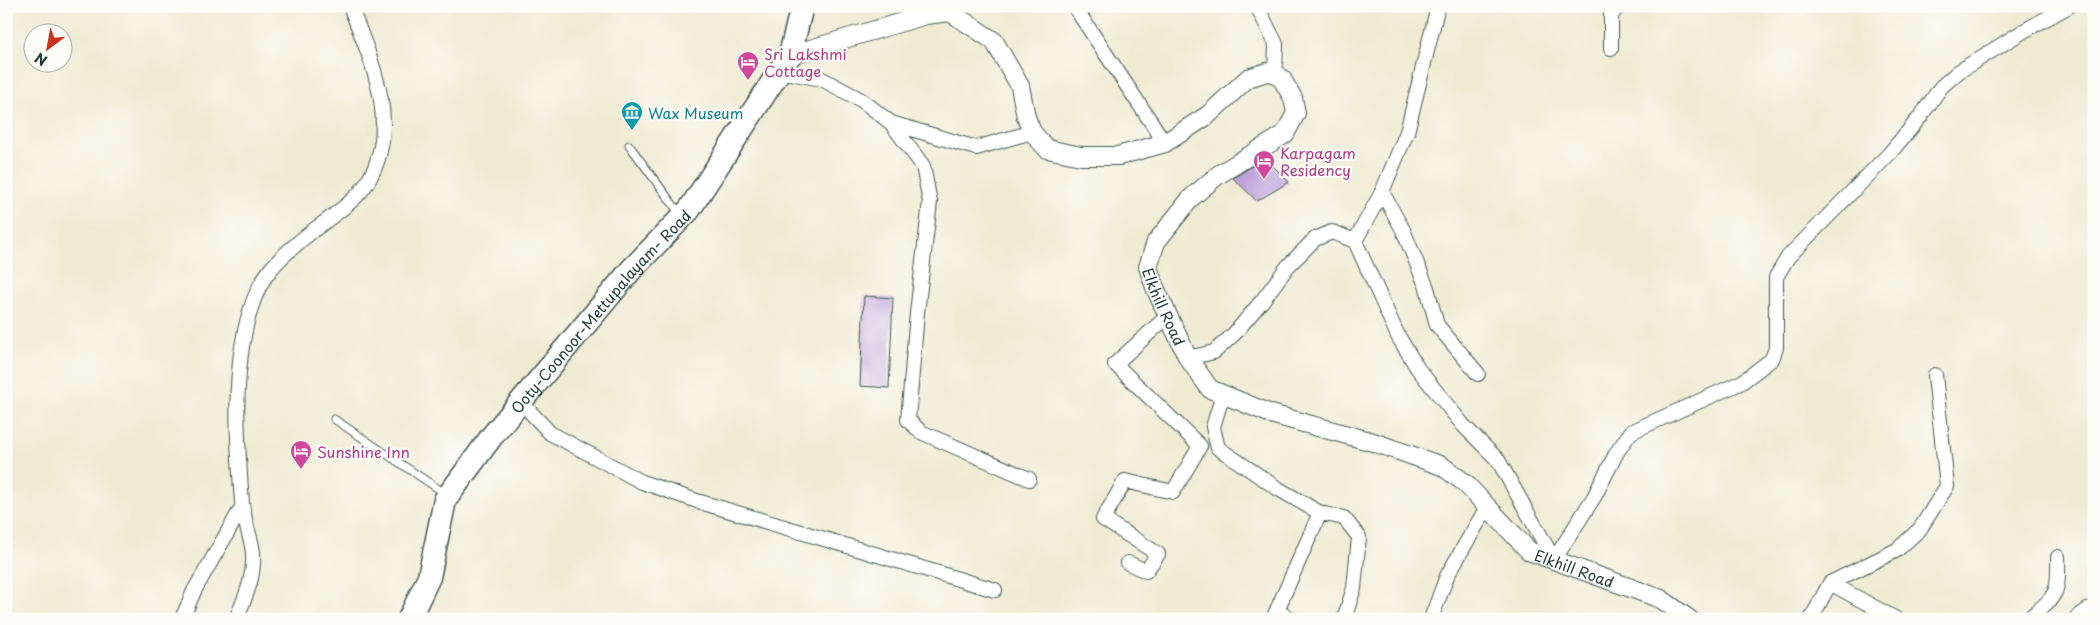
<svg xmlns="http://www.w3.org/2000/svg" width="2100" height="625" font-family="'Playpen Sans',sans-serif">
<rect width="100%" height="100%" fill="#fdfcf7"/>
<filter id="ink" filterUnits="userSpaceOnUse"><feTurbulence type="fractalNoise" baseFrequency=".02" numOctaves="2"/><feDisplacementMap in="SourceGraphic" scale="10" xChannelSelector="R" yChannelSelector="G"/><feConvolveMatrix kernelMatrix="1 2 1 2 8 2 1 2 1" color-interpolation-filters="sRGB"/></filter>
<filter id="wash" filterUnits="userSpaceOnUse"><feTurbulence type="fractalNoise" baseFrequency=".0096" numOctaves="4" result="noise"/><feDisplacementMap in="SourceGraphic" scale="20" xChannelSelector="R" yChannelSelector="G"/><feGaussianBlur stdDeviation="1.12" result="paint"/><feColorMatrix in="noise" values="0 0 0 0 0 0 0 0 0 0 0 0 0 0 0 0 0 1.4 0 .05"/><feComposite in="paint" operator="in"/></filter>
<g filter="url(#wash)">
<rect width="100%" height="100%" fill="#efebd3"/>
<g id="blocks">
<path fill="#bca1d9" d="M1265,158L1289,182L1257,201L1233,178Z
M864,296L893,298L889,388L860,386Z"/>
</g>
</g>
<g filter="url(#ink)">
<use href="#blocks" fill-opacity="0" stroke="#3e574c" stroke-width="1"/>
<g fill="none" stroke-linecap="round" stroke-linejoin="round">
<g stroke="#3e574c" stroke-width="9">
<path id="service" d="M629,145L680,214
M334,419L446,494"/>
</g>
<g stroke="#3e574c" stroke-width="16">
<path id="minor" d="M1074,6L1165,143
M1257,6L1276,44L1275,74
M1611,48V15L1619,6
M780,71L822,79L863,101L891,123L923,166L930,202L917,313L908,420L921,432L1029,479
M891,123L976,148L1032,132
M1382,192L1403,230L1427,288L1437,325L1478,374
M1355,241L1382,192L1407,132L1438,6
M1188,358L1214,352L1234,334L1262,301L1288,266L1315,239L1332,232L1355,241L1398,336L1418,369L1463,425L1498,460L1554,560L1594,497L1617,452L1631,432L1742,382L1772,359L1776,348V277L1788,257L1889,154L1921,116L1941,87L1958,72L2022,32L2069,6
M1223,394L1213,427L1218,448L1277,488L1320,513L1273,619
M521,402L550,433L642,482L697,501L995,590
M1320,513L1344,518L1359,537L1354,588L1344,619
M1128,563L1146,571L1158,554L1103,519L1125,481L1173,492L1200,446L1115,364L1169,315
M1830,583L1896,619
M1277,610L1291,619
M182,619L194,591L242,507
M236,619C246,596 257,572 252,546C249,532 243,517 242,502C237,439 232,372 250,311C261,274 276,261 305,237C323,222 356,202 367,183C402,126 372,62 350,6
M1431,619L1447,576L1487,507
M1811,619L1830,583L1897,550L1920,529L1947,486L1935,375
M2028,619C2057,595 2059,595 2058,557
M2075,619L2089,609"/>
</g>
<g stroke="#3e574c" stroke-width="20">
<g id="tertiary">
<path id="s1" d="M790,55L926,15L950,12L994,41L1020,86L1026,117L1032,132L1047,149L1081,156H1118L1165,143L1208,115L1248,78L1270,71L1282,79L1293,98L1296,113L1285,134L1218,175L1191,198L1156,242L1148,267L1156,290L1188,358L1210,389L1271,414L1373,442L1442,466L1465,483L1529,551L1661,599L1689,619"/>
</g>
</g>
<g stroke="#3e574c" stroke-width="25">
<g id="trunk">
<path id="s2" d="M409,619L429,577L445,500L492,436L631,270L689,210L790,55L802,6"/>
</g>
</g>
<use href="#service" stroke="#fff" stroke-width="7"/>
<use href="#minor" stroke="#fff" stroke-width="14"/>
<use href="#tertiary" stroke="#fff" stroke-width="18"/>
<use href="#trunk" stroke="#fff" stroke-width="22"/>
</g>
</g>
<defs>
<g id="hotel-pin" transform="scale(1.125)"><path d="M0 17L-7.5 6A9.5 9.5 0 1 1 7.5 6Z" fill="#d1479c" stroke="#fdfcf7"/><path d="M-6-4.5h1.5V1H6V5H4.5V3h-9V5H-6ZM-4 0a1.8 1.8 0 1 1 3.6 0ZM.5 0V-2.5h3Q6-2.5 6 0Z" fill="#fff"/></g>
<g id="museum-pin" transform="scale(1.125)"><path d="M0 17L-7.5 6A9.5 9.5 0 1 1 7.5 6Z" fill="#0f9aa8" stroke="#fdfcf7"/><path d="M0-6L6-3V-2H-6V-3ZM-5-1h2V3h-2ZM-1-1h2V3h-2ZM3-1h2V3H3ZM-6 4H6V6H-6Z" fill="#fff"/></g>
</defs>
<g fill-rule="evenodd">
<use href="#hotel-pin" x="748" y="62"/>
<use href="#museum-pin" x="632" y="112"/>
<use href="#hotel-pin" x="1264" y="161"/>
<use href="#hotel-pin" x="301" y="451"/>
</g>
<g text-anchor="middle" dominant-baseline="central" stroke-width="4.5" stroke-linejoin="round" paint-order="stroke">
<g font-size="15" fill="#b23c85" stroke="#fdfcf7" text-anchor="start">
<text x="764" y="53">Sri Lakshmi<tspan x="764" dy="17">Cottage</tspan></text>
<text x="1280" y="152">Karpagam<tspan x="1280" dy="17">Residency</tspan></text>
<text x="317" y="451">Sunshine Inn</text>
</g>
<g font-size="15" fill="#0d838f" stroke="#fdfcf7" text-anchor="start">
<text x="648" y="112">Wax Museum</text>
</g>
<g font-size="15" fill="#1f3d34" stroke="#fdfcf7">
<text stroke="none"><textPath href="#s1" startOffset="905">Elkhill Road</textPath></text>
<text stroke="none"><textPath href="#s2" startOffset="370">Ooty-Coonoor-Mettupalayam- Road</textPath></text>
<text stroke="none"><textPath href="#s1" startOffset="1415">Elkhill Road</textPath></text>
</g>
</g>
<rect width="2100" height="625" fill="none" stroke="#fdfcf7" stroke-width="25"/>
<g transform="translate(48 48) rotate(212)"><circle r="24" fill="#fdfcf7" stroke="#a4b0a9"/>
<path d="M0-4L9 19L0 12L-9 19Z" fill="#c8321e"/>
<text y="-8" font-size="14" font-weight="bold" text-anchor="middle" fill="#1f3d34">N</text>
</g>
</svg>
